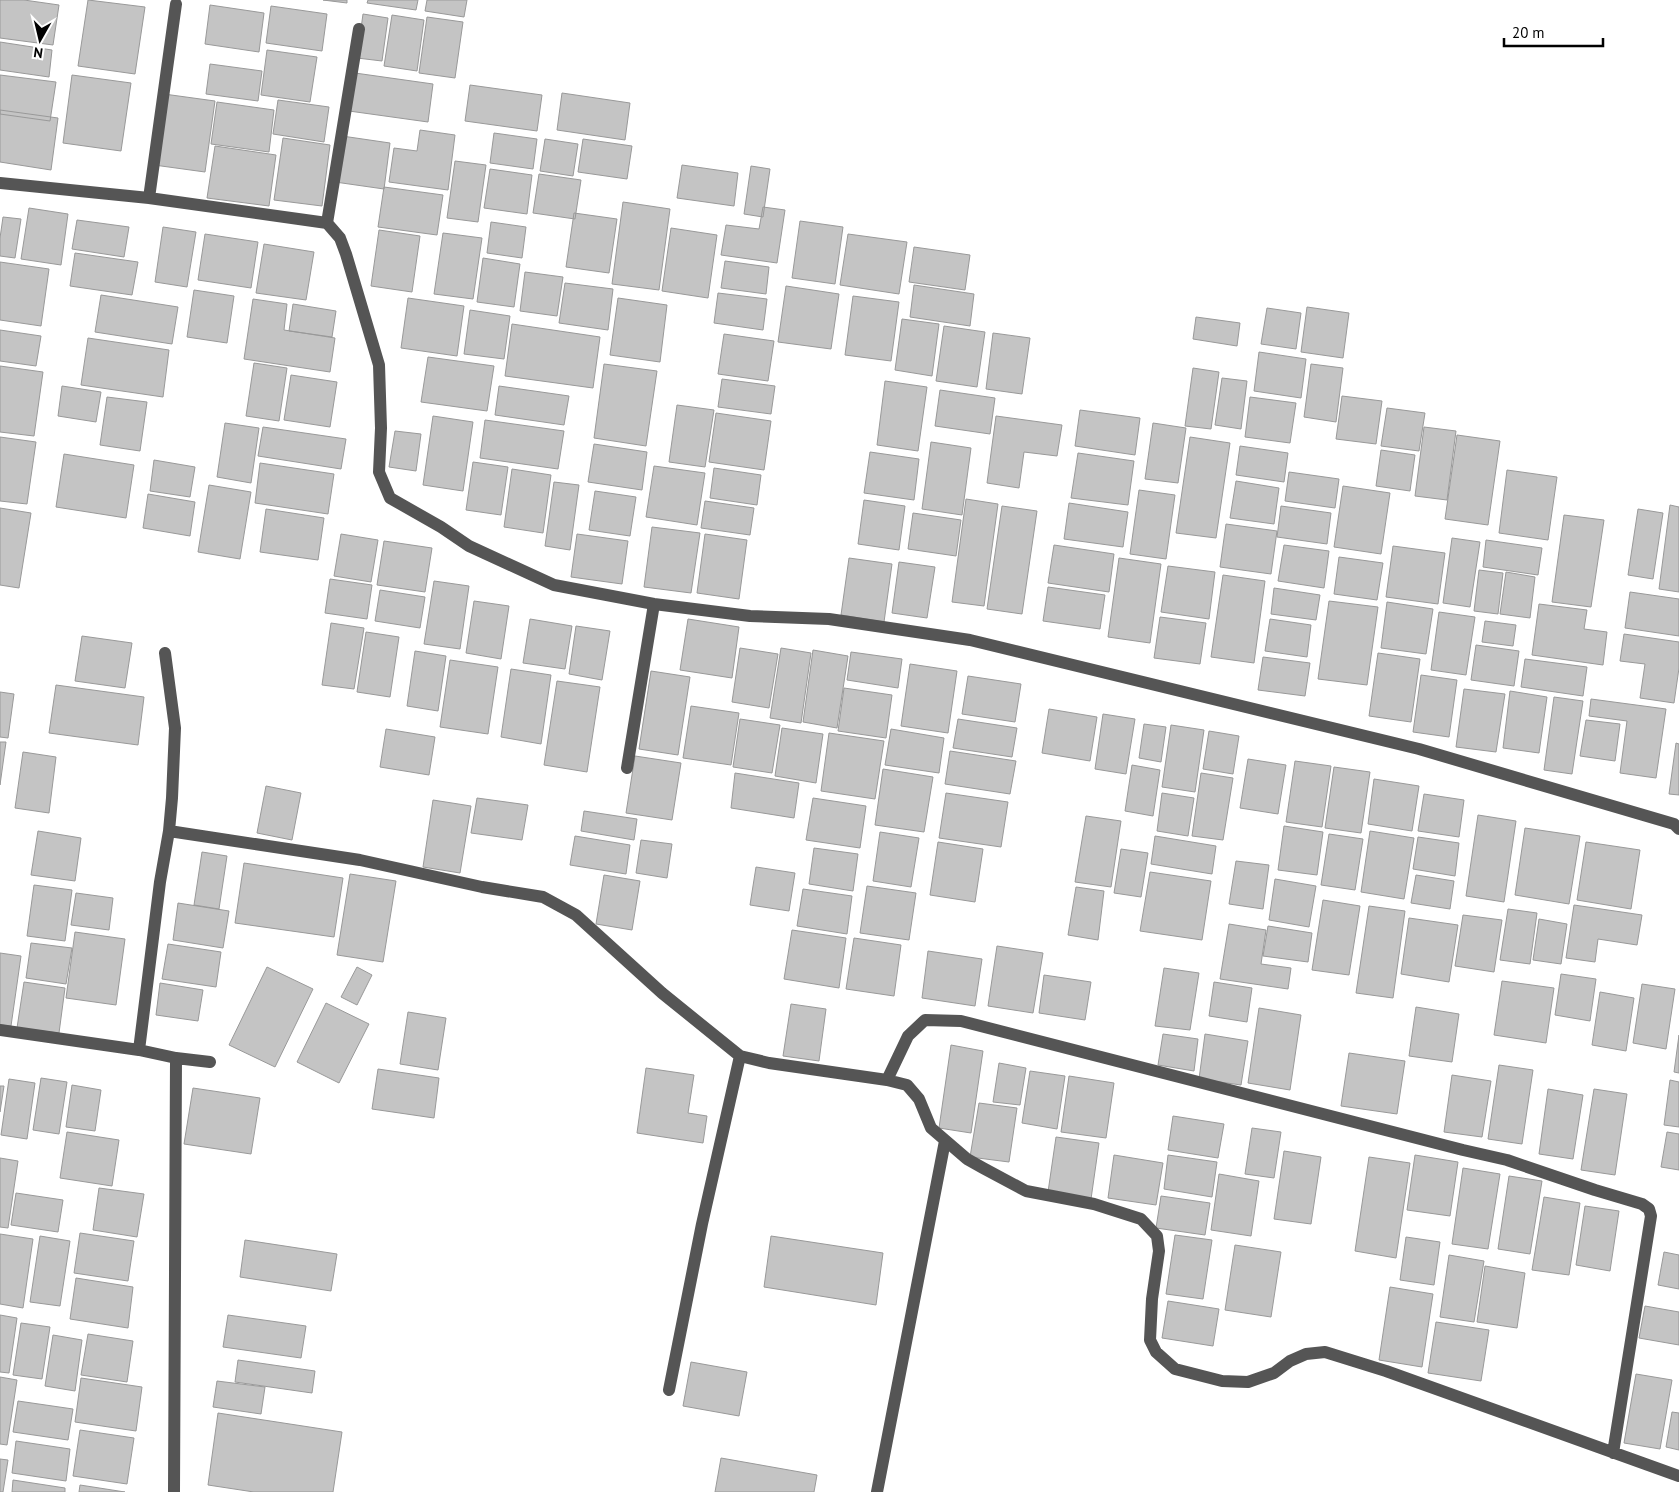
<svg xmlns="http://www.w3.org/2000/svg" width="1679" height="1492" font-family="'PT Sans',sans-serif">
<rect width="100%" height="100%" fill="#fff"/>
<path fill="#c4c4c4" stroke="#999" d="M0,0H24L59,5L53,45L0,38Z
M88,0L145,7L135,74L78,66Z
M323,0H347V3Z
M368,0H418L416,10L367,3Z
M427,0H467L464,17L425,11Z
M210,5L264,13L259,52L205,44Z
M271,6L327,14L322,51L266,43Z
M363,14L388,18L382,61L357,58Z
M392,15L424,20L417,71L384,66Z
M427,17L463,22L455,78L419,73Z
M0,42L52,50L49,77L0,70Z
M267,50L317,57L310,102L261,95Z
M210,64L262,71L258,101L206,94Z
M355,73L433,84L428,122L349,111Z
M0,75L56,82L50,121L0,114Z
M72,75L131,83L121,151L63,143Z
M470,85L542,95L537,131L465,121Z
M562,93L630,103L625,140L557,130Z
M164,94L215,101L205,172L154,165Z
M278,100L329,107L324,142L273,134Z
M217,102L274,110L269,152L211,144Z
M0,110L58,118L51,170L0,162Z
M420,130L455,135L448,190L389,182L394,148L417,151Z
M494,133L537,139L533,169L490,163Z
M342,136L390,143L384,189L335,182Z
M283,138L330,145L322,206L274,200Z
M545,139L578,144L573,176L540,171Z
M583,139L632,146L627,179L578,172Z
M215,146L276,155L269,206L207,198Z
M455,161L486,165L478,222L447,218Z
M682,165L738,173L734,206L677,198Z
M751,166L770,169L763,217L744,214Z
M490,169L532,175L527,214L484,208Z
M539,174L581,180L575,219L533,213Z
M384,187L443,195L437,235L378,227Z
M623,202L670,209L659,290L612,284Z
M763,207L785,210L777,263L721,255L726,225L759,229Z
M29,208L68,214L61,265L21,259Z
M574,213L617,219L609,273L566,267Z
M3,217L21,219L15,258L0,256V238Z
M77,220L129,227L124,257L72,249Z
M800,221L843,227L835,284L792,278Z
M491,222L526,227L522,258L487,253Z
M163,227L196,232L187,287L155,282Z
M671,228L717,235L708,298L662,291Z
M379,230L420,236L412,292L371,286Z
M443,233L482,238L473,299L434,294Z
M205,234L258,242L251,288L198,280Z
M848,234L907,242L899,294L840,285Z
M264,244L314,252L306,300L256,293Z
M914,247L970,255L965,290L909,282Z
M75,253L138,262L132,295L70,286Z
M483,258L520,264L514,307L477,302Z
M725,261L769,267L766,294L721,288Z
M0,262L49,269L41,326L0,320Z
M525,272L563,277L557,316L520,311Z
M565,283L613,289L608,330L559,323Z
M914,285L974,294L970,326L910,317Z
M786,286L839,294L831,349L778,342Z
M194,290L234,296L227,343L187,337Z
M718,293L767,299L763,330L714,323Z
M101,295L178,307L172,344L95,332Z
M853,296L899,302L891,361L845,355Z
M408,298L464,306L457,356L401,348Z
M618,298L667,305L660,362L610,355Z
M253,299L287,304L284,330L335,338L330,372L244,359Z
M293,304L336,311L332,337L289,331Z
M1307,307L1349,313L1343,358L1301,352Z
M1267,308L1301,313L1296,349L1261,344Z
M470,310L510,316L504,359L464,354Z
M1196,317L1240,323L1237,346L1193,339Z
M902,319L939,324L932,376L895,370Z
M512,324L600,337L593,388L505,376Z
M944,326L985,332L977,387L936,381Z
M0,330L41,336L36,366L0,361Z
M993,333L1030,338L1022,394L986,389Z
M724,334L774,341L768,381L718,374Z
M88,338L169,350L163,397L81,385Z
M1259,352L1306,359L1301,398L1254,391Z
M428,357L494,366L487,411L421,402Z
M254,363L287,368L279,421L246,416Z
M604,364L657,371L646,446L594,438Z
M1311,364L1343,368L1336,422L1304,417Z
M0,366L43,372L34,436L0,432Z
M1193,368L1219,372L1211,429L1185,426Z
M291,375L337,382L330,427L284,420Z
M1222,378L1247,381L1241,429L1215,425Z
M722,379L775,386L771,414L718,407Z
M885,381L927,387L918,451L877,445Z
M62,386L101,392L96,422L58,416Z
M499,386L569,396L564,425L495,415Z
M940,390L995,398L990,434L935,426Z
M1342,396L1382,401L1376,444L1336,439Z
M107,397L147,402L140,451L100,445Z
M1250,397L1296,403L1290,443L1245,437Z
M677,405L714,410L705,467L669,462Z
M1387,408L1425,413L1419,451L1381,446Z
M1080,410L1140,418L1135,455L1075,446Z
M716,413L771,421L764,470L709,462Z
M433,416L473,422L463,491L423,485Z
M996,416L1062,425L1057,456L1024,452L1019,488L987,483Z
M485,420L564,431L558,469L480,458Z
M225,423L259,428L251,483L217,477Z
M1153,423L1186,428L1178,483L1145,479Z
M263,427L346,439L341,469L258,456Z
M1424,427L1456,431L1447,500L1415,496Z
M395,431L421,434L416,471L389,467Z
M1457,435L1500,441L1488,525L1445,519Z
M0,437L36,442L27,504L0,501Z
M1190,437L1230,443L1216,538L1176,533Z
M931,442L971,448L962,515L922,509Z
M594,444L647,452L642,490L588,482Z
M1240,446L1288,453L1284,482L1236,475Z
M1381,450L1415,455L1410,491L1376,486Z
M870,452L919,459L914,500L864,493Z
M1078,453L1134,461L1128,505L1071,498Z
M64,454L134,465L126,518L56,507Z
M154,460L195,467L190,497L150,491Z
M473,462L508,467L501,515L466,510Z
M260,463L334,474L328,514L255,503Z
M654,466L705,473L697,525L646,517Z
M714,468L761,475L757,505L710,498Z
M512,469L551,475L543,533L504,527Z
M1507,470L1557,477L1548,540L1499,533Z
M1289,472L1339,479L1335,508L1285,501Z
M1236,481L1279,488L1274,524L1230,518Z
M554,482L579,485L570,550L545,546Z
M209,485L251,492L240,559L198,552Z
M1343,486L1390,493L1381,554L1334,547Z
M1139,490L1175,495L1166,559L1130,554Z
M595,491L636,497L630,536L589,530Z
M148,494L195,502L190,536L143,528Z
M966,499L998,504L984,606L952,602Z
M864,500L905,506L899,550L858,544Z
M705,501L754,508L750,535L701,528Z
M1069,503L1128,512L1123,547L1064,539Z
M1670,505L1679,507V592L1659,589Z
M1002,506L1037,511L1022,614L987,609Z
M1281,506L1331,513L1327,544L1277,537Z
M0,508L31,513L19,588L0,585Z
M266,509L324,518L318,560L260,552Z
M1638,509L1663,513L1653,579L1628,575Z
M913,513L961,520L956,556L908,549Z
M1564,515L1604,520L1591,607L1552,602Z
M1226,524L1277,531L1271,574L1220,567Z
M652,527L700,533L691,593L644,587Z
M341,534L378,540L371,582L334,576Z
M577,534L628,541L622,584L571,577Z
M705,534L747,540L739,599L697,593Z
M1452,538L1480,542L1470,607L1443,603Z
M1486,540L1542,548L1538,575L1483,567Z
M384,541L432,548L425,592L377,585Z
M1054,545L1114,554L1109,592L1048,583Z
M1284,545L1329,551L1324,588L1278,581Z
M1393,546L1445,553L1438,604L1386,597Z
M1339,557L1383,563L1377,600L1334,594Z
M849,558L892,564L884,622L841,615Z
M1119,558L1161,564L1150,643L1108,637Z
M899,562L935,567L927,618L892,613Z
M1168,566L1215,572L1209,619L1161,612Z
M1479,570L1503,573L1498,614L1474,611Z
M1506,572L1535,577L1530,618L1500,614Z
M1223,575L1265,581L1254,663L1211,657Z
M330,579L372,585L367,619L325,613Z
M434,581L469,586L460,649L424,644Z
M1048,587L1105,595L1100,629L1043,621Z
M1274,588L1320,595L1316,620L1271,614Z
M380,590L425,597L420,628L375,621Z
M1630,592L1679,599V636L1625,628Z
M474,601L509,606L501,659L466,653Z
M1329,601L1378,607L1367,685L1318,679Z
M1387,602L1433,609L1426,654L1381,648Z
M1539,604L1587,610L1584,629L1607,632L1603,665L1532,655Z
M1439,612L1475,617L1466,675L1431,670Z
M1160,617L1206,623L1200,664L1154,658Z
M530,619L572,626L565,669L523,663Z
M688,619L739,627L732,678L680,670Z
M1270,619L1311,625L1307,657L1265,651Z
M1485,621L1516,625L1513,646L1482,642Z
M331,623L364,628L354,689L322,685Z
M576,626L610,631L602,680L569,674Z
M366,632L399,637L390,697L357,692Z
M1624,634L1679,642V668L1674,703L1640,698L1645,664L1620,661Z
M82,636L132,643L125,688L75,681Z
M1476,645L1519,651L1514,686L1471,680Z
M740,648L778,654L769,708L732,702Z
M781,648L811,653L801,723L770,718Z
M813,650L848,656L837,728L803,722Z
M415,651L446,656L438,711L407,706Z
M851,652L902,659L898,688L847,680Z
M1378,653L1420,659L1411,722L1369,716Z
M1263,657L1310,663L1305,696L1258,690Z
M1525,659L1587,667L1583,696L1521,687Z
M450,660L498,667L488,734L440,727Z
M910,664L957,671L948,733L901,726Z
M511,669L551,675L541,744L501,737Z
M651,671L690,677L678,755L639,749Z
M1421,675L1457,680L1449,737L1413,732Z
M968,676L1021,684L1015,722L962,714Z
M557,681L600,687L587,772L544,765Z
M56,685L144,697L138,745L49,733Z
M844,688L892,695L886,738L838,731Z
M1464,689L1505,694L1496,752L1456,747Z
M1510,691L1547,697L1539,753L1503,748Z
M0,692L14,694L8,738L0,737Z
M1554,697L1583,701L1572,774L1544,770Z
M1591,699L1666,709L1656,778L1620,773L1627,721L1589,716Z
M691,706L739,713L731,765L683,758Z
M1049,709L1097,717L1090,761L1042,753Z
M1103,714L1135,719L1126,774L1095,769Z
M740,719L780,725L772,773L733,767Z
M958,719L1017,728L1012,757L953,748Z
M1586,720L1620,724L1615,761L1580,756Z
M1144,724L1166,727L1161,762L1139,758Z
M1171,725L1204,730L1195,792L1162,787Z
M782,728L823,734L816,783L775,776Z
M386,729L435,737L429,775L380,767Z
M891,729L944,738L939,773L885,765Z
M1209,731L1239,736L1233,774L1203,769Z
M829,733L884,741L875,799L821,791Z
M0,742H6L0,785Z
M1676,743L1679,744V795L1669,794Z
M950,751L1016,761L1010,794L945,784Z
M23,752L56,757L49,813L15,808Z
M635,756L681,763L672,820L626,813Z
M1248,759L1286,765L1278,814L1240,808Z
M1295,761L1331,766L1322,827L1286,822Z
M1132,765L1160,770L1153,816L1125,811Z
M1334,767L1370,772L1361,833L1325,828Z
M883,769L933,777L924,832L875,825Z
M735,773L799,783L794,818L731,808Z
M1201,773L1233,778L1223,840L1192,836Z
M1374,779L1419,786L1412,831L1368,824Z
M266,786L301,793L292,840L257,833Z
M946,793L1008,802L1001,847L939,838Z
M1162,793L1194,798L1188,836L1157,831Z
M1424,794L1464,800L1459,837L1418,831Z
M477,798L528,805L522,840L471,833Z
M813,798L866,806L860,848L806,840Z
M433,800L471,806L460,873L423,867Z
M584,811L637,819L634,840L581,831Z
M1478,815L1516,821L1504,902L1466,896Z
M1086,816L1121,821L1111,887L1075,882Z
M1284,826L1323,832L1317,875L1278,870Z
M1525,828L1580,836L1569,904L1515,895Z
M38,831L81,838L75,881L31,875Z
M1370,831L1414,838L1404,899L1361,892Z
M880,832L919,838L911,887L873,881Z
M1329,834L1363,839L1355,890L1321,885Z
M575,836L630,845L626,874L570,865Z
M1155,836L1216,846L1212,874L1151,864Z
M1418,837L1459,843L1455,876L1413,869Z
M641,840L672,844L667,878L636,873Z
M938,842L983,849L975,902L930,895Z
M1586,842L1640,850L1631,909L1577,900Z
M814,848L858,854L853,891L809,884Z
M1121,849L1148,853L1141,897L1114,893Z
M202,852L227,856L219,909L194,905Z
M1236,861L1269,865L1263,909L1229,904Z
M244,863L343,878L334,937L235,923Z
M756,867L795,873L789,911L750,905Z
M1150,872L1211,881L1202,940L1140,931Z
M350,874L396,881L383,962L337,955Z
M604,875L640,881L632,930L596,924Z
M1416,875L1454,881L1450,909L1411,903Z
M1275,879L1316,886L1309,927L1269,920Z
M34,885L72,890L65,941L27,936Z
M867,886L916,893L909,940L860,933Z
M1076,887L1104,891L1098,940L1068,935Z
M803,889L852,896L847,934L797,926Z
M76,893L113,898L109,930L71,925Z
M1323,900L1360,906L1349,975L1312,970Z
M178,903L229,911L223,948L173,940Z
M1574,905L1642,915L1637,945L1598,939L1595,962L1566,958Z
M1369,906L1405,911L1393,998L1356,993Z
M1508,909L1537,913L1530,964L1500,960Z
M1463,915L1502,920L1494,972L1455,966Z
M1409,918L1458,925L1449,982L1401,974Z
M1539,919L1567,924L1561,964L1533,960Z
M1229,924L1266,930L1261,964L1291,968L1288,989L1220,979Z
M1268,926L1312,933L1308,962L1263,956Z
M792,930L846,938L839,988L784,979Z
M75,932L125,939L116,1005L66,998Z
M854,938L901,945L894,996L846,989Z
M31,943L72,948L66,984L26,978Z
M168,944L221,952L216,987L162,979Z
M997,946L1043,953L1033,1013L988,1006Z
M928,951L982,959L975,1006L922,998Z
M0,953L21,956L11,1026L0,1025Z
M267,967L313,989L275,1067L229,1045Z
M357,967L372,975L357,1005L341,997Z
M1164,968L1199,973L1190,1030L1155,1026Z
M1561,974L1596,979L1590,1021L1555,1015Z
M1044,975L1091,982L1085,1020L1039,1013Z
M1502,981L1554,988L1546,1043L1494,1035Z
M24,982L65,988L59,1033L17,1028Z
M1214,982L1252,988L1247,1022L1209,1016Z
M160,983L203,990L198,1021L156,1015Z
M1642,984L1675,989L1666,1049L1633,1043Z
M1600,992L1634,998L1626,1051L1592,1045Z
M326,1003L369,1024L339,1083L297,1062Z
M791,1004L826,1009L819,1061L783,1056Z
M1416,1007L1459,1014L1452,1062L1409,1056Z
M1259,1008L1301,1015L1290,1090L1248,1083Z
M408,1012L446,1018L438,1070L400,1064Z
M1163,1034L1198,1039L1194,1071L1158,1065Z
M1205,1034L1248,1041L1241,1085L1199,1079Z
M1679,1035V1073L1674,1072Z
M951,1045L983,1051L971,1133L939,1128Z
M1349,1053L1405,1061L1397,1114L1341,1106Z
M999,1063L1026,1068L1020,1105L993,1102Z
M1499,1065L1533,1070L1522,1144L1488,1139Z
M646,1068L694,1075L688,1113L707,1116L703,1143L637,1133Z
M378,1069L439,1078L434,1118L372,1109Z
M1030,1071L1065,1076L1057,1129L1022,1123Z
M1452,1075L1491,1081L1482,1137L1444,1132Z
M1069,1076L1114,1083L1106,1138L1061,1132Z
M41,1078L67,1082L59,1134L33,1130Z
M9,1079L35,1083L27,1139L1,1135Z
M1670,1080L1679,1082V1127L1664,1125Z
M72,1085L101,1090L95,1131L66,1127Z
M0,1086H4L0,1112Z
M193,1088L260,1098L251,1154L184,1144Z
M1548,1089L1583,1095L1573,1159L1539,1154Z
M1594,1089L1627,1094L1615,1175L1581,1170Z
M979,1103L1017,1108L1009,1162L970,1157Z
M1173,1116L1224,1124L1218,1158L1168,1150Z
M1252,1128L1281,1132L1274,1178L1245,1174Z
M67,1132L119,1140L112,1186L60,1178Z
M1667,1132L1679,1134V1170L1661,1167Z
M1056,1137L1099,1143L1091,1199L1048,1192Z
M1284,1151L1321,1157L1311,1224L1274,1219Z
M1114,1155L1163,1163L1156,1205L1108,1198Z
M1168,1155L1217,1162L1212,1197L1164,1189Z
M1415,1155L1458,1162L1450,1216L1407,1210Z
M1369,1157L1410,1163L1396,1258L1355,1251Z
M0,1158L18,1161L8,1228L0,1227Z
M1463,1168L1500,1174L1488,1249L1452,1244Z
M1219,1174L1259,1181L1251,1236L1211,1230Z
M1509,1176L1542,1181L1530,1254L1498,1249Z
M99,1188L144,1194L137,1237L93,1230Z
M16,1193L63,1200L58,1232L11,1225Z
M1161,1196L1210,1203L1205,1235L1156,1228Z
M1544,1197L1580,1203L1569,1275L1532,1270Z
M1585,1206L1619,1211L1610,1271L1576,1265Z
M80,1233L134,1241L128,1281L74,1273Z
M0,1234L33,1239L23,1308L0,1304Z
M1175,1235L1212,1240L1203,1299L1166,1294Z
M40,1236L70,1241L60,1306L30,1302Z
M771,1236L883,1253L876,1305L764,1287Z
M1406,1237L1440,1242L1434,1285L1400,1280Z
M245,1240L337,1254L331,1291L240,1277Z
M1235,1245L1281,1252L1271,1317L1225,1310Z
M1664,1252L1679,1255V1289L1658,1285Z
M1449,1255L1484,1261L1474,1322L1440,1317Z
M1485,1266L1525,1273L1517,1328L1477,1322Z
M76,1278L133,1287L128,1328L70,1319Z
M1390,1287L1433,1294L1422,1367L1379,1360Z
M1168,1301L1219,1309L1213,1346L1162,1338Z
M1645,1306L1679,1312V1345L1639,1338Z
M0,1315L17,1318L9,1373L0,1372Z
M228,1315L306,1326L301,1358L223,1347Z
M1436,1322L1489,1330L1481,1381L1428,1373Z
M21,1323L50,1327L42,1379L13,1375Z
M88,1334L133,1341L127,1382L81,1375Z
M53,1335L82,1340L75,1391L45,1386Z
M238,1360L315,1371L312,1393L235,1382Z
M691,1362L747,1372L739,1416L683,1406Z
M1636,1374L1672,1380L1660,1449L1624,1443Z
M0,1377L17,1380L7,1445L0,1444Z
M81,1378L142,1387L136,1431L75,1422Z
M217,1381L265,1387L261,1414L213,1407Z
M18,1401L73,1409L68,1440L13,1432Z
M1672,1412L1679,1413V1450L1666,1447Z
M218,1413L342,1432L333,1492H254L208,1485Z
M80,1430L134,1438L127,1484L73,1476Z
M16,1441L70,1449L66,1481L12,1473Z
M721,1458L817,1475L814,1492H715Z
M0,1459L8,1460L3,1492H0Z
M13,1480L65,1488V1492H12Z
M80,1485L125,1492H79Z"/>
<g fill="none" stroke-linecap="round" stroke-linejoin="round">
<path stroke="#555" stroke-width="12" d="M0,183L149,198L327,223L340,238L346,254L379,365L381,428L379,472L390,498L441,527L469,546L554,585L654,604L750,616L829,619L970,640L1419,749L1674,824L1679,829
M149,198L176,4
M327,223L359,29
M627,768L654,604
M169,831L360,860L482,887L543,897L576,915L662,993L740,1056L769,1063L887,1080L907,1085L919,1099L931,1128L967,1159L983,1168L1026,1191L1094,1204L1141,1219L1157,1236L1159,1251L1152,1299L1150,1340L1156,1352L1175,1369L1222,1381L1248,1382L1274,1373L1290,1361L1306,1354L1325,1352L1386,1371L1679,1476
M0,1030L139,1050L176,1058L210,1062
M139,1050L160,882L169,831L172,798L175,728L165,653
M887,1080L908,1036L925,1020L961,1021L1463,1150L1507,1160L1595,1190L1642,1204L1649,1209L1651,1216L1613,1453
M669,1390L702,1224L740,1056
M174,1492L176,1058
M877,1492L945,1141"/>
</g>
<g transform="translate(40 40) rotate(188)" stroke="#ffffff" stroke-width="4" paint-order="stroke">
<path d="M0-4L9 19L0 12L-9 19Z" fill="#000000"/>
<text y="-8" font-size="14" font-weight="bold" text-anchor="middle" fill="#000000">N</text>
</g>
<path d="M1504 38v8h99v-8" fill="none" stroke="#000000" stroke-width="2.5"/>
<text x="1512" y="38" font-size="15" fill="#000000" stroke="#ffffff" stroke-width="4" paint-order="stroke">20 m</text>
</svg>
